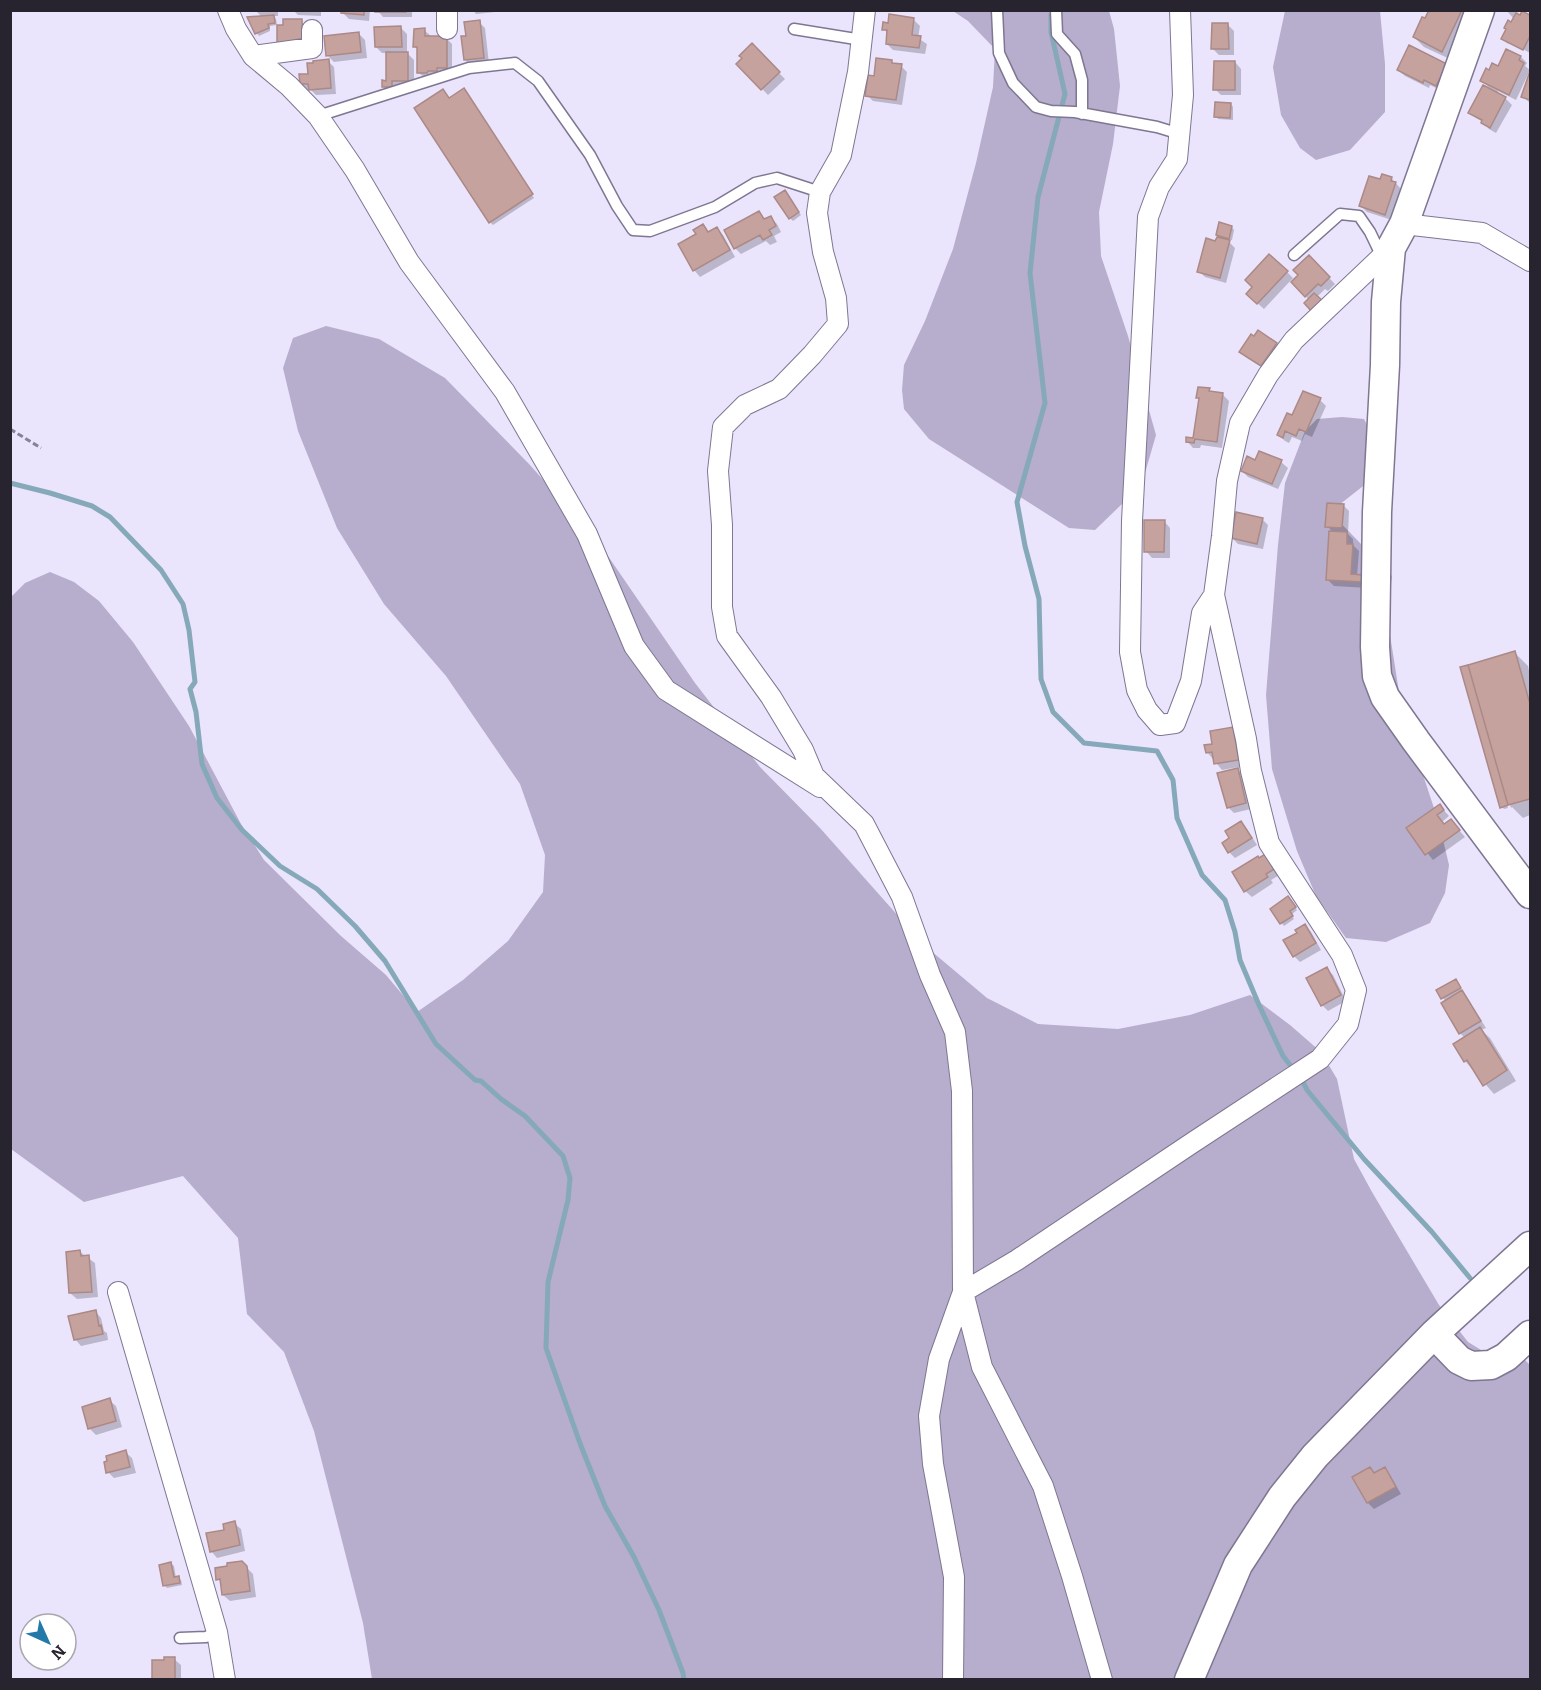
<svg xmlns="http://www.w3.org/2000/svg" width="1541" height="1690" font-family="Bitter,serif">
<rect width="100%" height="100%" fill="#ebe4fd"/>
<path fill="#b7adcc" d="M953,11H1109L1114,29L1120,86L1113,144L1099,212L1101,256L1128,336L1156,435L1145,473L1123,503L1095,530L1069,528L929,439L904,409L902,390L904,365L925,321L953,249L976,163L993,87L995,49L968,21Z
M1285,11H1380L1385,64V112L1350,150L1316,160L1300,148L1281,115L1273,67Z
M326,326L379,339L445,378L529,464L597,540L695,683L760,767L820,828L924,945L987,998L1038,1024L1118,1029L1190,1015L1250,995L1290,1025L1321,1052L1337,1079L1354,1159L1372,1192L1439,1305L1468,1342L1486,1353L1511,1346L1530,1365V1679H372L363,1623L314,1431L284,1352L247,1314L238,1238L183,1176L84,1202L11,1149L10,598L25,583L50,572L74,582L99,601L133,642L189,726L241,824L264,860L341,936L386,975L417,1012L463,980L508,941L543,892L545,855L520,784L446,676L384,604L337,528L298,431L283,368L293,338Z
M1342,417L1364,419L1374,439L1367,483L1330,512L1392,576L1387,616L1399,692L1416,754L1439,823L1449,865L1445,893L1430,923L1386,942L1346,938L1316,896L1297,851L1272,769L1266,695L1278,545L1285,483L1305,431L1317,419Z"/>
<path fill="#0003" d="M255,10H278V16H273L276,19L277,25L270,26V31L259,36L257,33L262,17Z
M293,10H321V16L298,15Z
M343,10H370L369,21L349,19L343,13Z
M377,10H412V17H383Z
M473,10H495V12L476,14Z
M1430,10H1468L1452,60L1424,47L1414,37Z
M1506,10H1520L1516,14L1521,17L1523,13L1530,17V53L1529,55L1530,53L1508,41V44L1503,38L1514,19Z
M913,19L920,26L918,38L927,44L925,54L893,50L887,44L888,34L884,29Z
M479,22L485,28L489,64L471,66L465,60L468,37Z
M1228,25L1234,31V55H1219L1213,49Z
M401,28L407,34V53L414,60V87L390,93L383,87L387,82L388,53H382L376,47Z
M424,30L431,36L446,38L452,44V74L425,78L418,72V50L415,47Z
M359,34L365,40L367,58L334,62L328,56Z
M752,46L785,79L768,95L738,64Z
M1507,51L1521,57L1527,63L1525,66L1530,70L1516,100L1498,91L1497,94L1505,98L1512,105L1496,133L1489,129L1483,122L1476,118L1470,112L1491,90L1482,80L1490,72L1499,68Z
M328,61L334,67L336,94L316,95L311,90H307L301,84L310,75Z
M891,62L894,65L901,66L907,72L902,105L873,101L867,95L875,78Z
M1235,62L1241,69V95H1221L1215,89Z
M1446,65L1442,91L1430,85L1429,88L1405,76L1398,70Z
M1529,76L1530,77V103L1522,96Z
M466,92L534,198L493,225L490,222Z
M1231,104L1233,107V120L1218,119L1216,116Z
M1391,178L1402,190L1392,220L1367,212L1361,206Z
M787,195L801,215L793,221L790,218Z
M759,213L766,220L771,218L777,224L781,232L774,236L777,242L770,245L766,241L741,254L735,248Z
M703,226L709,233L717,229L723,235L735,257L700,277L694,270L680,245L698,235Z
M1232,227L1234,230L1232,240L1226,239L1235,248L1226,283L1205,277L1199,271L1217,242L1223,240L1217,235Z
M1309,257L1335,284L1328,291L1325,289L1317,297L1309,300L1293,282L1300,275Z
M1287,272L1293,278L1264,309L1254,300Z
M1276,344L1282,350L1268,371L1247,358L1241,351Z
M1209,390L1213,393L1223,395L1229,401L1222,448L1201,445L1200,448H1193L1187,441L1194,440L1200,399L1198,397Z
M1320,400L1326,406L1312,437L1305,434L1302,441L1292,437L1289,443L1285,441L1279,435L1293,417Z
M1260,453L1281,462L1288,468L1278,489L1248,477L1242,471L1256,462Z
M1343,505L1349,511L1348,534L1353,539V545L1359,551L1357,576L1368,588L1334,586L1328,580L1331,530L1327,526Z
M1262,519L1268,525L1263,549L1238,544L1232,538Z
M1164,521L1170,528V558H1152L1146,551Z
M1515,653L1528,666L1530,675V815L1523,818L1512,807L1511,808L1471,668H1467L1508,808L1504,809L1502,807L1462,668Z
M1232,729L1239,735L1244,766L1222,770L1207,752Z
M1238,770L1244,776L1251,809L1234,813L1228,807Z
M1440,806L1449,816L1442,822L1445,825L1451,821L1465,837L1433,860L1408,829Z
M1241,823L1247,829L1257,845L1235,858L1229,852L1231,839Z
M1266,855L1281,874L1271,880L1273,883L1252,897L1245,891L1259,859Z
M1291,901L1297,910L1291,915L1294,919L1284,926L1272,910Z
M1305,926L1311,932L1321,950L1300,962L1294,956Z
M1327,969L1333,975L1346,1001L1328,1011L1322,1005Z
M1458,983L1462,991H1461L1468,999L1486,1028L1481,1030L1490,1038L1516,1081L1494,1094L1465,1061V1038L1460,1033L1446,1002L1438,991Z
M80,1252L95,1263L98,1297L77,1299L70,1293Z
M95,1311L101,1318L104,1331L107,1333L108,1340L81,1346L75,1339Z
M109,1400L116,1406L122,1427L96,1435L89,1428Z
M125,1452L132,1458L136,1473L114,1478L108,1472Z
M1370,1469L1375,1474L1384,1469L1390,1475L1401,1494L1374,1509L1368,1503L1354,1477Z
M234,1523L241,1529L245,1551L217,1558L211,1551L226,1531Z
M242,1563L253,1574L256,1597L230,1601L223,1595L222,1583L218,1579Z
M171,1564L174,1566L176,1578H178L181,1580L182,1585L167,1588L164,1585Z
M174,1659L181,1665V1680H153L165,1661Z"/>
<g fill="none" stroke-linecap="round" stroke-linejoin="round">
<path stroke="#85a9b8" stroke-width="5" d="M1051,15V32L1065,94L1038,197L1030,273L1045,403L1017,502L1025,546L1039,599L1041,679L1053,712L1084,743L1157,751L1173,780L1177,818L1202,875L1225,900L1235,932L1240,960L1259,1005L1283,1056L1302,1080L1307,1090L1364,1159L1432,1232L1470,1278
M10,483L50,493L92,506L110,517L161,570L183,604L189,630L195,682L190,689L196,712L202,764L217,798L242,830L280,866L317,889L355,926L385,961L436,1044L475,1080L481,1081L501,1099L525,1116L563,1156L570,1178L568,1200L548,1282L546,1348L581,1446L605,1506L634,1557L659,1610L683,1673L684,1680"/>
</g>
<path fill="#c6a29f" stroke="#ab8986" stroke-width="1.5" d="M341,10H364V15L341,13Z
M375,10H406V12H375Z
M1429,10H1462L1442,52L1413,37L1422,17L1425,18Z
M1522,11L1530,15V36L1523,50L1501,39L1506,29L1504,28L1508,20L1511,22L1516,13L1520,15Z
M889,14L914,18L912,35L921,36L919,48L886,44L887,30H882L883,22L888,23Z
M274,15L275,23L268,24L269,28L255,34L247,17Z
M283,19H302L303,42L277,43V25H283Z
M480,20L484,58L464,60L461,36H466L464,22Z
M1212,23H1228L1229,49H1211Z
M401,26L402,47H375L374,27Z
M425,28V36H447V68H437V71H428L427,73H417V47H413L414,29Z
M359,32L361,52L326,56L324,36Z
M752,43L780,72L761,90L736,64L742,58L739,56Z
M1409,45L1447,64L1436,86L1424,80L1423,83L1397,70Z
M1506,49L1521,56L1519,60L1524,63L1509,95L1480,81L1486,68L1489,70L1492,63L1498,66Z
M386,52H408V81H392V87H382V80L386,81Z
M876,58L892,60V63L902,64L896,100L865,96L868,75L874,76Z
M329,59L331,88L309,90L308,84H300L299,74H308L307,63H313V61Z
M1214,61H1235V90H1213Z
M1529,74L1530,75V100L1521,97Z
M1483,85L1506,97L1490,128L1481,123L1482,120L1468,113Z
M464,88L533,194L489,223L414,108L443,89L449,98Z
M1215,102L1231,103L1230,118L1214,117Z
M1382,174L1392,177L1391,181L1396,182L1385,215L1359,206L1369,176L1380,179Z
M785,190L799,212L789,219L774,197Z
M759,211L764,219L771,216L776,226L769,230L772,235L763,240L760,235L734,249L724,230Z
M1219,222L1232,226L1229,239L1216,235Z
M703,224L708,232L717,227L730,250L693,271L678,244L696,234L693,230Z
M1217,237L1230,240L1220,278L1197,272L1206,238L1215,241Z
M1269,254L1288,271L1257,304L1246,294L1252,287L1245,280Z
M1309,255L1330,277L1321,286L1318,284L1305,297L1291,282L1298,275L1293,270Z
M1314,293L1323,301L1312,312L1304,303Z
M1258,330L1277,343L1261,366L1239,352L1251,334L1254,336Z
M1198,387L1210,388L1209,391L1223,393L1217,442L1195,439L1194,443L1186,442V437L1193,438L1199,398H1196Z
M1303,391L1321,398L1306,432L1299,429L1296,436L1285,431L1283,438L1277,435L1287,413L1292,415Z
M1259,451L1282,460L1272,484L1241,471L1247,456L1255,460Z
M1327,503L1344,504L1342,528L1325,527Z
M1236,512L1263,518L1257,544L1231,538Z
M1144,520H1165L1164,552H1144Z
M1329,531L1347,532V544H1353L1351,574L1363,575V582L1326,580Z
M1515,651L1530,704V799L1508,805L1468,665Z
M1468,665L1508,805L1500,808L1460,667Z
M1233,727L1239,760L1214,764L1212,752L1206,753L1204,745L1212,744L1210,731Z
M1238,768L1246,803L1227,808L1217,773Z
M1440,804L1444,810L1437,815L1444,824L1451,819L1460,830L1425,855L1406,828Z
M1241,821L1252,838L1228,853L1222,843L1229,838L1225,831Z
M1267,853L1276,868L1266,874L1268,877L1244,892L1232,872L1258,856L1259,858Z
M1288,896L1296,907L1290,911L1293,916L1280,924L1270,909Z
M1305,924L1316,943L1293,957L1283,940L1297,933L1295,930Z
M1327,967L1341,995L1321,1006L1306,978Z
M1456,979L1461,988L1441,999L1436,990Z
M1462,990L1481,1021L1459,1034L1441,1003Z
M1480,1027L1507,1070L1483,1086L1467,1060L1464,1062L1453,1044Z
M80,1250L81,1256L89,1255L92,1292L69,1293L66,1252Z
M96,1310L99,1326L101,1325L103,1334L74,1340L68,1316Z
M110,1398L116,1421L88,1429L82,1407Z
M126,1450L130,1467L106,1473L104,1462L107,1461L106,1456Z
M1370,1467L1374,1473L1385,1467L1396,1487L1367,1503L1352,1477Z
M235,1521L240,1545L210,1552L206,1533L224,1530L223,1524Z
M242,1561L247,1566L250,1591L222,1595L220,1579L216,1580L215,1568L227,1566V1563Z
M171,1562L174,1577L179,1576L180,1583L163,1586L159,1565Z
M164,1657H175V1680H152V1660H164Z"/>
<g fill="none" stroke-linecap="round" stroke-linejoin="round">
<g stroke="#7f7692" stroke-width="13">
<path id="lane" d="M997,10L999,53L1013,83L1036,107L1051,111L1075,112L1157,127L1180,134
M1056,10L1057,34L1075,54L1082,80V114
M794,29L862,40
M318,116L469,68L515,63L538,81L590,155L617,206L633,230L650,231L715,207L755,183L777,178L820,192
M1294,255L1340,214L1359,216L1370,232L1382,257
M180,1638L206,1637L217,1632"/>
</g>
<g stroke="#7f7692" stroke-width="22">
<path id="street" d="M228,10L236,29L253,56L289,86L318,116L355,170L409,262L505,392L587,534L634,646L666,690L820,787
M447,10V29
M865,10L858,72L841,155L820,192L817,213L823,252L836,298L838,324L812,355L779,389L745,405L723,427L718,471L722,525V607L727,636L771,697L803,750L814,776L864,824L902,897L930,975L955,1032L962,1091L963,1292L982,1367L1043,1486L1072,1576L1102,1680
M1180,10L1183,95L1177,159L1159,187L1148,217L1132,521L1130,652L1137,690L1147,710L1160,725L1175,723L1191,681L1202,613L1214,595
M253,56L312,48V30
M1404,224L1482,233L1530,261
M118,1292L217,1632L225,1680
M953,1680L954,1577L933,1464L929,1416L939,1359L963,1292L1017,1260L1192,1143L1320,1059L1348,1024L1356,990L1342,955L1269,843L1251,771L1246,739L1214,595L1222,536L1227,481L1240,423L1268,375L1294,340L1391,248"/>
</g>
<g stroke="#7f7692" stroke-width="31">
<path id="secondary" d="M1480,10L1404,224L1391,248L1386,302L1385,365L1377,512L1375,647L1377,676L1385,697L1416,741L1530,894
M1434,1334L1459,1360L1471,1366L1491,1365L1506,1357L1530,1335
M1189,1680L1238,1565L1282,1497L1315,1456L1434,1334L1530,1246"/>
</g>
<path stroke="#878194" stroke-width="3" stroke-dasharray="6 3" stroke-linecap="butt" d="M10,429L41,448"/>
<use href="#lane" stroke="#fff" stroke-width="10"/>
<use href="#street" stroke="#fff" stroke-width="20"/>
<use href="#secondary" stroke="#fff" stroke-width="28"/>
</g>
<rect width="1541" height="1690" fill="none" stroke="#27232f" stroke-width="24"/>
<g transform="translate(48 1642) rotate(135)"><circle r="28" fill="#ffffff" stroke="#a9a7ac" stroke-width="1.5"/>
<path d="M0-4.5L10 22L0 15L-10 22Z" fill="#237aa9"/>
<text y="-9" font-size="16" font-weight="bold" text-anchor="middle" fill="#27232f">N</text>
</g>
</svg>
